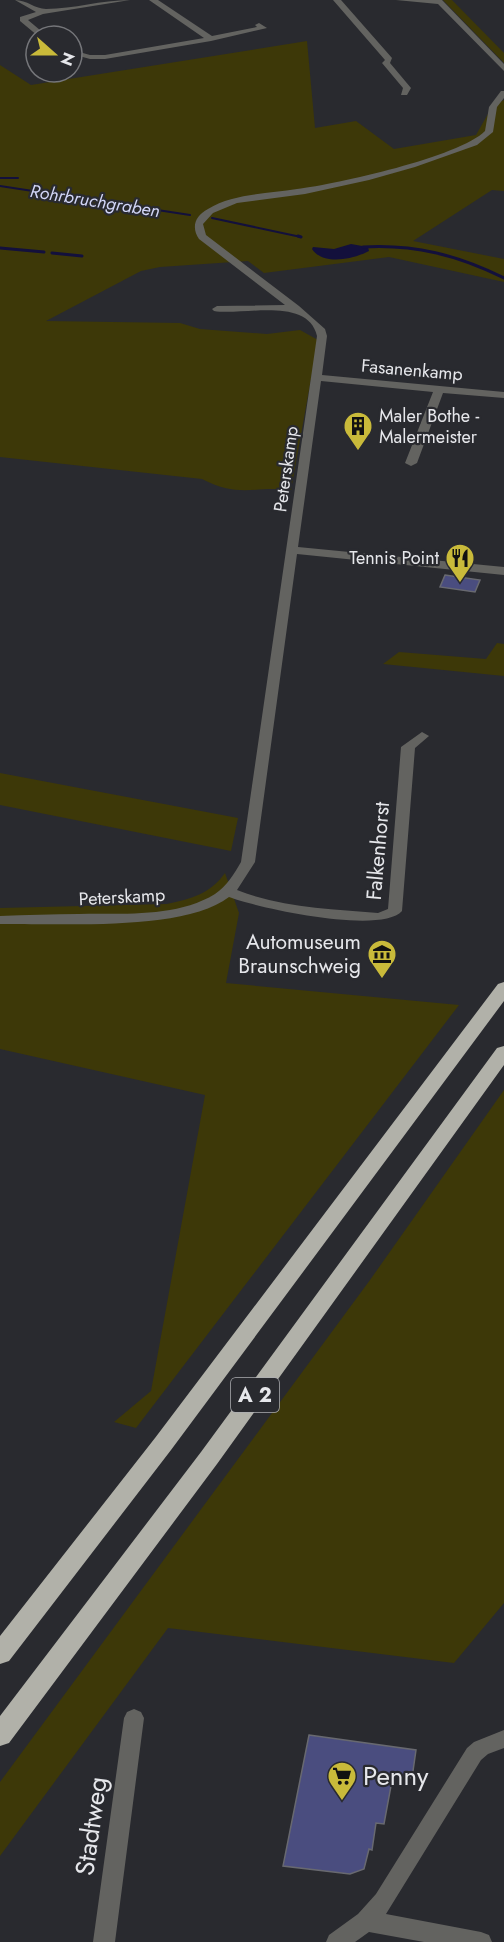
<svg xmlns="http://www.w3.org/2000/svg" width="504" height="1942" font-family="Jost,sans-serif">
<rect width="100%" height="100%" fill="#292a2f"/>
<path fill="#3d3808" d="M443,0H452L504,53V63Z
M307,41L315,128L356,121L394,149L476,135L493,105L504,100V191L492,190L413,241L504,259V282L389,257L264,273L248,261L160,267L141,271L46,321L180,323L200,329L267,334L300,330L318,340L291,490C255,486 237,498 202,479L0,457V65L31,85Z
M497,643L504,644V676L383,664L399,652L486,659Z
M0,773L238,818L231,851L0,805Z
M225,873L239,913L226,983L459,1005L136,1428L114,1422L151,1391L205,1095L0,1049V908L167,904C191,899 210,894 225,873Z
M504,1090V1603L454,1663L168,1628L0,1856V1782L370,1280Z"/>
<path fill="#13103c" d="M351,244L368,247L369,251C354,259 323,266 312,249L313,247L334,249Z"/>
<g fill="none" stroke-linecap="round" stroke-linejoin="round">
<path stroke="#13103c" stroke-width="2" d="M0,178H18
M0,186L190,215
M212,218L301,237"/>
<path stroke="#13103c" stroke-width="3" d="M298,236L301,237
M363,247C414,244 458,255 504,278
M0,248L44,252
M52,253L82,256"/>
</g>
<path fill="#4a4d7f" stroke="#686970" stroke-width="1.5" d="M445,575L480,580L475,592L440,587Z
M309,1735L416,1750L412,1778L393,1775L384,1824L376,1823L372,1850L369,1849L364,1869L350,1874L283,1866Z"/>
<g fill="none" stroke-linecap="round" stroke-linejoin="round">
<path fill="#636360" fill-rule="evenodd" d="M15,0C27,0 35,9 46,9C74,9 101,0 130,0L43,14L28,20L47,36H38L20,21V17L36,12Z
M149,0H158L212,36L257,27L255,25L259,23L267,28L211,41L105,59H90L72,54V50L90,55H105L204,38Z
M333,0H341L392,58L390,63L411,88L407,95H401L403,88L382,63L385,60Z
M396,0H442L504,64V71L438,4Z
M501,91H504V98L497,107L493,132L477,145L415,167L369,180L305,194L237,203L213,213L203,224L206,235L299,306L325,329L327,336L322,375L504,392V398L443,393L417,463L411,466L405,463L433,392L321,381L298,547L504,567V575L297,554L255,862L237,890C282,908 330,909 378,913L388,909L401,747L422,732L429,736L415,748L402,911C381,935 258,908 229,897C184,932 58,923 0,924V916C26,915 53,914 79,914C123,913 176,918 215,894C227,886 234,874 241,862L317,336C308,296 242,316 214,311L212,309L217,306L285,305L199,239C191,227 195,216 208,209C234,193 268,194 297,189C337,184 459,157 485,131L489,107Z
M134,1709L141,1712L144,1718L115,1942H93L124,1718L127,1712Z
M504,1730V1748L488,1754L481,1760L386,1914L481,1932L489,1935L492,1942H424L369,1932L355,1942H326L329,1935L358,1914L376,1894L467,1748L474,1742Z"/>
<path fill="#b1b1a9" fill-rule="evenodd" d="M504,982V1001L171,1450L9,1661L0,1664V1636L155,1438L498,984Z
M504,1046V1065L217,1464L9,1743L0,1746V1716L201,1452L497,1048Z"/>
</g>
<defs>
<g id="building-pin" transform="scale(1.5)"><path d="M0 17L-7.5 6A9.5 9.5 0 1 1 7.5 6Z" fill="#c9ba3a" stroke="#292a2f"/><path d="M-4-6H4V6H1V3H-1V6H-4ZM-2.5-4.3h1.7v1.8h-1.7ZM.8-4.3h1.7v1.8H.8ZM-2.5-1h1.7V.8h-1.7ZM.8-1h1.7V.8H.8Z" fill="#111"/></g>
<g id="restaurant-pin" transform="scale(1.5)"><path d="M0 17L-7.5 6A9.5 9.5 0 1 1 7.5 6Z" fill="#c9ba3a" stroke="#292a2f"/><path d="M-5-6h1v4h1v-4h1v4h1v-4h1v5L-1.5 .5V6h-2V.5L-5-1ZM5-6V6H3V1.5H1.5Q1.5-4 5-6Z" fill="#111"/></g>
<g id="museum-pin" transform="scale(1.5)"><path d="M0 17L-7.5 6A9.5 9.5 0 1 1 7.5 6Z" fill="#c9ba3a" stroke="#292a2f"/><path d="M0-6L6-3V-2H-6V-3ZM-5-1h2V3h-2ZM-1-1h2V3h-2ZM3-1h2V3H3ZM-6 4H6V6H-6Z" fill="#111"/></g>
<g id="supermarket-pin" transform="scale(1.5)"><path d="M0 17L-7.5 6A9.5 9.5 0 1 1 7.5 6Z" fill="#c9ba3a" stroke="#292a2f"/><path d="M-6-5.5h2.5l.6 2H6L4.5 2H-2.5L-4.4-4H-6ZM-1.5 3.2a1.3 1.3 0 1 0 .1 0ZM3 3.2a1.3 1.3 0 1 0 .1 0Z" fill="#111"/></g>
</defs>
<g fill-rule="evenodd">
<use href="#building-pin" x="358" y="426"/>
<use href="#restaurant-pin" x="460" y="558"/>
<use href="#museum-pin" x="382" y="954"/>
<use href="#supermarket-pin" x="342" y="1776"/>
</g>
<g text-anchor="middle" dominant-baseline="central" stroke-width="4.5" stroke-linejoin="round" paint-order="stroke">
<g font-size="18" font-style="italic" fill="#d2d6f6" stroke="#292a2f">
<text transform="translate(95 201) rotate(9)">Rohrbruchgraben</text>
</g>
<g font-size="18" fill="#e6e7eb" stroke="#292a2f">
<text transform="translate(412 370) rotate(5)">Fasanenkamp</text>
<text transform="translate(286 469) rotate(-82)">Peterskamp</text>
<text transform="translate(122 897) rotate(-3)">Peterskamp</text>
</g>
<g font-size="18" fill="#e6e7eb" stroke="#292a2f" text-anchor="start">
<text x="379" y="416">Maler Bothe -<tspan x="379" dy="21">Malermeister</tspan></text>
<text x="439" y="558" text-anchor="end">Tennis Point</text>
</g>
<rect fill="#292a2f" stroke="#adaeb3" stroke-width="1.5" x="231" y="1378" width="48" height="34" rx="4.5"/>
<g font-size="20" font-weight="bold" fill="#e6e7eb">
<text x="255" y="1395">A 2</text>
</g>
<g font-size="21" fill="#e6e7eb" stroke="#292a2f">
<text transform="translate(378 851) rotate(-85)">Falkenhorst</text>
</g>
<g font-size="21" fill="#e6e7eb" stroke="#292a2f" text-anchor="end">
<text x="361" y="942">Automuseum<tspan x="361" dy="24">Braunschweig</tspan></text>
</g>
<g font-size="26" fill="#e6e7eb" stroke="#292a2f" text-anchor="start">
<text x="363" y="1776">Penny</text>
</g>
<g font-size="26" fill="#e6e7eb" stroke="#292a2f">
<text transform="translate(91 1826) rotate(-82)">Stadtweg</text>
</g>
</g>
<g transform="translate(54 54) rotate(111)"><circle r="28" fill="#292a2f" stroke="#75767a" stroke-width="1.5"/>
<path d="M0-4.5L10 22L0 15L-10 22Z" fill="#c9ba3a"/>
<text y="-9" font-size="16" font-weight="bold" text-anchor="middle" fill="#e6e7eb">N</text>
</g>
</svg>
